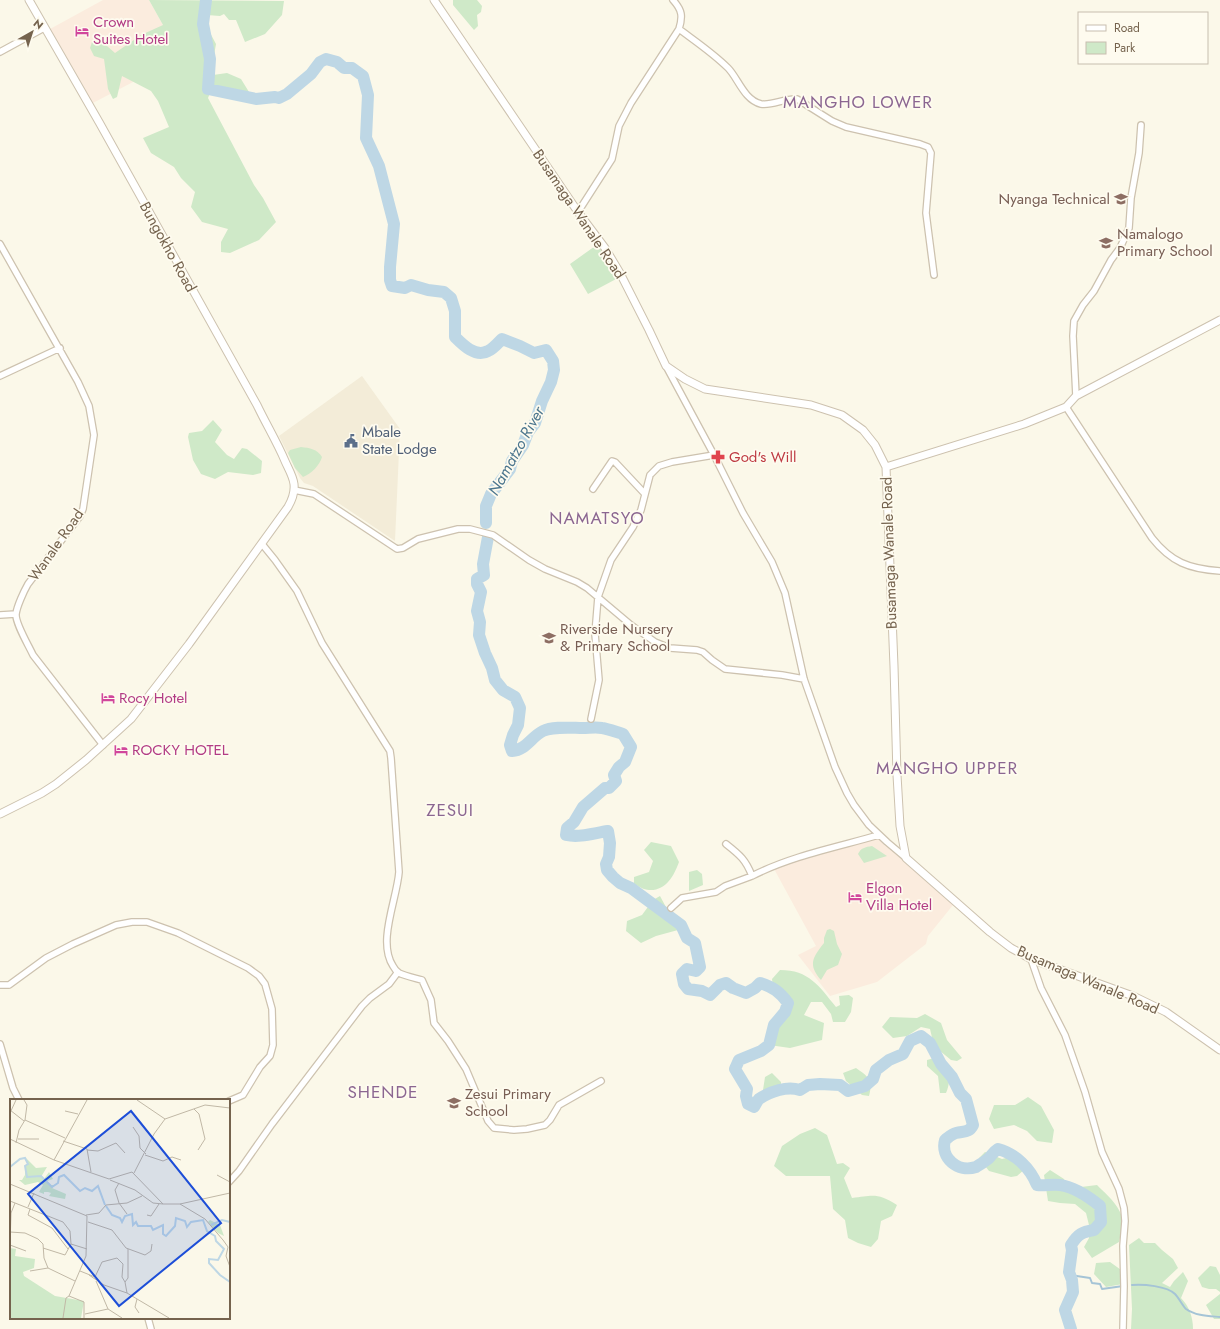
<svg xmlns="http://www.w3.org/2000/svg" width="1220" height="1329" font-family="Jost,sans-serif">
<rect width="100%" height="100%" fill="#fbf8e9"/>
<path fill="#f3ecd8" d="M362,376L400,429L395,541L313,486L304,483L300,478L279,436Z"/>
<path fill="#fbecde" d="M103,0H149L163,25L153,73L133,82L91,104L50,29Z
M879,837L953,905L928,936L926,944L877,982L830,996L798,955L816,946L773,867L850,844Z"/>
<path fill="#cfe9c8" d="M149,0L284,1L282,15L265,34L245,42L236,20H229L224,14L220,16L207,15L208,29L216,44L213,61V75L227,73L241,79L249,92L233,99L210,93L208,98L254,185L263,198L276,222L259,240L230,253L221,252V242L228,229L202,222L191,207L195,192L181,178L174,167L151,153L143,138L169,127L158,101L151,91L122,76L117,97L113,99L108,89L104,59L94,56L90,48L92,42L99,39L115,53L141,35L163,25Z
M453,0H477L482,6L481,12L477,15L478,26L474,30L453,5Z
M598,244L618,278L588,294L570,264Z
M213,420L222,430L215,442L227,455L234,459L242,448L247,449L262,461L261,473L253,475L228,472L215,479L201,474L193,460L188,437L189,433L202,431Z
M301,447C310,448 317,449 322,457C320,465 311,474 303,477L295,468L288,453L290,450Z
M651,842L671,846L679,862C674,876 666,891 649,890C644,890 638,886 634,884V877L649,872L653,861L644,850Z
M872,846L887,856L864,863L858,854C861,848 865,847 872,846Z
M697,870L702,874L703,885L689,891V872Z
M660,896L667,909L679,919L678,930L656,936L641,943L626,931L627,921L642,915L653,900Z
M830,929L834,931L837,944L842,954L838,965L827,970L821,980C808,965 812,958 824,943V938L827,930Z
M780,970C809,970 819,986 836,1007L840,1005L839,996L849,995L853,998L851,1012L845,1022H833L831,1014L822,1002H811L804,1015L824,1023L822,1040L790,1048L769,1045L774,1025L785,1012L788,1003L781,993L773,987L772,979Z
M925,1014L941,1023L947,1040L962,1058L957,1061L951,1060L934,1046L930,1029L921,1027L907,1036L893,1038L882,1027L890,1017L917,1018Z
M938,1057C946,1070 953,1077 946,1093H940L938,1076L927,1066V1060Z
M856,1068C869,1077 873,1080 869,1096L862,1095L846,1081L843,1073Z
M772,1073L781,1082V1087L771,1094L763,1090L765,1077Z
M1028,1097L1041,1106L1054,1130L1052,1143L1037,1141L1027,1131L1014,1125L994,1129L989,1119L994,1105H1015Z
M815,1128L827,1135L837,1164L843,1163L850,1168L844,1178L852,1198C874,1195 878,1193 897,1205L892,1216L881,1221L878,1239L871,1247L858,1243L848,1238L845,1220L833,1209L830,1176H786L774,1166L782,1146L800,1134Z
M985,1152L1002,1159L1014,1156L1025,1169L1017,1176L1011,1177L989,1171L979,1158Z
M1050,1170L1064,1179L1068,1192L1081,1187L1097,1185C1107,1195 1123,1208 1123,1224C1123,1230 1120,1237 1119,1242L1092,1258L1084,1247L1089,1238V1225L1086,1213L1075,1204L1060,1203L1048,1201L1044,1175Z
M1139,1238L1144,1243H1155L1162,1250L1173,1259L1178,1268L1162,1283L1170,1287L1174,1281L1183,1272L1188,1281L1181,1298C1189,1306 1193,1317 1193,1329H1131L1132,1309L1129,1245Z
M1110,1262L1124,1272L1123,1284L1106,1287L1094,1274L1096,1263Z
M1210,1266L1216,1267L1220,1275V1292L1216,1289H1209L1202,1287L1198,1278Z
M1220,1294V1319H1214L1206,1305Z"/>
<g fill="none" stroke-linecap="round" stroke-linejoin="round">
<path stroke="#a5c4d6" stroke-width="2" d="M1070,1275L1090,1278L1092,1283L1100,1284L1102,1289L1123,1286
M1132,1285C1143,1284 1167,1286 1175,1294C1179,1298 1182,1305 1186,1309C1196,1316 1209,1316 1220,1317"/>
<path stroke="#bed7e5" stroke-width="12" d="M206,0L203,24L210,59L208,89L256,99L275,97L279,98L287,94L311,74L320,62L326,59L337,62L344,68H352L363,76L368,95L366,138L379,166L394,224L390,267V280L392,286L405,288L411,285L428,290L444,292L451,298L455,311V337C463,345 476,358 488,351C493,349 498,343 502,339L520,346L534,353L546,350L553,361L554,370L551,382L542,401L535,423L528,432L523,445L512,461L510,469L491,494L486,506V523
M488,537L483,564L484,575L477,579V584L481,592L477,611L480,622L479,635L485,653L492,668L495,680L503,690L515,697L520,708L518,725L513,735L510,745L512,751C526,750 531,737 543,731C553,726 572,728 583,728C589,728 596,727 602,728C609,729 616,732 623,734L631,747L625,762L619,767L614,775L616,781L609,788H605L583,807L574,822L567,828L566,835C580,838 594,833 608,831L610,843L609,857L606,864L607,870L613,877L620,883L631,888L681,925L687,938L695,943L700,967L696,971L687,969L682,974L684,984L688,989L702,991L710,995L720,985L726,983L733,988L746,993L755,988L760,983C773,987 780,992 788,1003L785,1012L774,1025L769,1045L761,1051L739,1060L735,1069L747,1089L746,1096L748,1104L754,1107C756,1104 757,1101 759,1099C771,1091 787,1086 800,1090L808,1085L820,1084L840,1085L848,1091L865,1086L873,1079L876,1070L889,1060L903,1054L910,1041L921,1036L930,1043L941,1064L952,1077L960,1093L966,1099L973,1125C969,1133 964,1131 956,1133C952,1134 949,1137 945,1140C940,1158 958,1173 976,1167C979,1165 986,1161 989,1158C993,1154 992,1153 998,1149C1016,1154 1030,1168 1037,1185C1044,1186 1052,1184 1060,1185C1074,1187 1089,1197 1100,1206L1101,1222L1094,1230C1082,1232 1078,1234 1071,1245L1072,1250L1069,1272L1072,1280L1073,1292L1065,1310L1071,1329"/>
<g stroke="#cdc2af" stroke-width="8">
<path id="minor" d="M679,29C695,41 713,53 728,68C738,78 744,100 761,104C772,106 785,98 797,99L832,121L846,127L920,144L928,147L931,153L926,213L934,275
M0,52L44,28
M578,212L612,159L619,126L631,103L679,29C683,16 682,10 673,0
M0,244L78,382L89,406L94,435L83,509L80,516L28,584C24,591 17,606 16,614C15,623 29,646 33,655L103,745
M666,366L714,455L743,513L772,562L785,593L804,679L835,767L847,793L854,805L869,825L887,842L906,858
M0,376L60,348
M1076,396L1073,336L1074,321L1083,305L1094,291L1111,260L1120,248L1129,228L1131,198L1139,153L1141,125
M1066,407L1152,538C1171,562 1189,569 1220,571
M593,489L612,461L615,462L645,494
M294,490L314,494L397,549L403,548L418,539L458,529H470L493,535L529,560L545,569L577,582L587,588L631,625L655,642L670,648L697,650L703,652L712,660L725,669L782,675L804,679
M262,544L275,560L297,591L322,643L390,751L391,758L399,872C397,899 377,942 393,966C394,968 396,971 399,973C405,976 415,978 422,980L431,1000L434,1023L448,1041L466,1069L488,1121L494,1128L514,1130L527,1129L545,1125L550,1120L559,1105L601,1081
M0,615L16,614
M591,719L599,680L595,634L598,597L611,560L633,527L641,510L650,475L659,466L672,462L714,455
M726,844C740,855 746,860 752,876C791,856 837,847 879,835
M671,908L682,898L716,892L725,886L752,876
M1031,959L1041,988L1065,1035L1085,1092L1102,1152L1119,1189L1124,1208L1125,1221L1123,1246L1124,1286L1123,1329
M0,985H9L46,958L73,944L116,925L132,922H147L178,933L248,968L259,976L265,984L272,1009L273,1045L270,1056L260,1067L243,1095L229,1101
M0,1044L13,1088L19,1100
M229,1182L239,1171L272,1124L362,1006L370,998L389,984L398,972
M148,1318L151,1329"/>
</g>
<g stroke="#cdc2af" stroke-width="9">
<path id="tertiary" d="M434,0L578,212L605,248L620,273L649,330L666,366L685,379L705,389L811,405L842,415L863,430L875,445L886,467L894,666L897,775L900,826L906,858L990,932L1011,948L1031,959L1133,996L1166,1012L1220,1050
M886,467L1024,424L1066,407L1076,396L1220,320
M0,814L42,793L56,784L86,760L131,719L189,644L288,507C292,500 295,493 294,484C293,476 288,468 285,461C277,442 266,424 257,405L99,122L29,0"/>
</g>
<use href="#minor" stroke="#fff" stroke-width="5.5"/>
<use href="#tertiary" stroke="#fff" stroke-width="7"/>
</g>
<defs>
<g id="hotel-bare" transform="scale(1.08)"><path d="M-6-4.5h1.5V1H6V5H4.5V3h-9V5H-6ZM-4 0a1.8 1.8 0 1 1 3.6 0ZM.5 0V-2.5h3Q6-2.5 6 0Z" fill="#d1479c" stroke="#fefbef" stroke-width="2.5" paint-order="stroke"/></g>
<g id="school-bare" transform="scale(1.08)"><path d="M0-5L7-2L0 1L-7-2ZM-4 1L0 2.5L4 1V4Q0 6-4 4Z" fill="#8d6e63" stroke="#fefbef" stroke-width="2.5" paint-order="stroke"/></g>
<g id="civic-bare" transform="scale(1.08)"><path d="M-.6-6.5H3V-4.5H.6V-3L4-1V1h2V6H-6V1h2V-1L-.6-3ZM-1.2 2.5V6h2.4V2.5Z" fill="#5c6f8a" stroke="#fefbef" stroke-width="2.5" paint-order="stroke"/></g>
<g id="pharmacy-bare" transform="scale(1.08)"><path d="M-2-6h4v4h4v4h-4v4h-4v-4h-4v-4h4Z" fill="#e0444e" stroke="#fefbef" stroke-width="2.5" paint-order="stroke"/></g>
</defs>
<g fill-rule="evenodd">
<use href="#hotel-bare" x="82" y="31"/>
<use href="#school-bare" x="1121" y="199"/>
<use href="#school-bare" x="1106" y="243"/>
<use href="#civic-bare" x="351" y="441"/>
<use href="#pharmacy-bare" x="718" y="457"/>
<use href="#school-bare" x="549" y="638"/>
<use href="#hotel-bare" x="108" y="698"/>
<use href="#hotel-bare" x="121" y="750"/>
<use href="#hotel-bare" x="855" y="897"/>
<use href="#school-bare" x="454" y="1103"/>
</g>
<g text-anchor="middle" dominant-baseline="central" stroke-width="3.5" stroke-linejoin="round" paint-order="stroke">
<g font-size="15" fill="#b23c85" stroke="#fefbef" text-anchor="start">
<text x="93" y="22">Crown<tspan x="93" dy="17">Suites Hotel</tspan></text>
<text x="119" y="698">Rocy Hotel</text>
<text x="132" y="750">ROCKY HOTEL</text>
<text x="866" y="888">Elgon<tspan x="866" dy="17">Villa Hotel</tspan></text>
</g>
<g font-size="15" fill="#785e54" stroke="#fefbef" text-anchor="start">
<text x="1110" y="199" text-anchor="end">Nyanga Technical</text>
<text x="1117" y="234">Namalogo<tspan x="1117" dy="17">Primary School</tspan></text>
<text x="560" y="629">Riverside Nursery<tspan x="560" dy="17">&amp; Primary School</tspan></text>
<text x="465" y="1094">Zesui Primary<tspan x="465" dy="17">School</tspan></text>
</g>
<g font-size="15" fill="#75634e" stroke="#fefbef">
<text transform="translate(579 214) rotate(56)">Busamaga Wanale Road</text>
<text transform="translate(168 247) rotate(61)">Bungokho Road</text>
<text transform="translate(56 545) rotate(-55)">Wanale Road</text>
<text transform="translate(889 553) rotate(-92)">Busamaga Wanale Road</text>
<text transform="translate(1088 980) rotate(23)">Busamaga Wanale Road</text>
</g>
<g font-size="15" fill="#4e5e75" stroke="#fefbef" text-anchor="start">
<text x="362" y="432">Mbale<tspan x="362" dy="17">State Lodge</tspan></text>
</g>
<g font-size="15" fill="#be3a42" stroke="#fefbef" text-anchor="start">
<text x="729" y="457">God's Will</text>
</g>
<g font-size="16" font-style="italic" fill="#4c768e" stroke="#fefbef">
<text transform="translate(516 451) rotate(-61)">Namatzo River</text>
</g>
<g font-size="17" letter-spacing="1" fill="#8b6691" stroke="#fefbef">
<text x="858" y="102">MANGHO LOWER</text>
<text x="597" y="518">NAMATSYO</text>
<text x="947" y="768">MANGHO UPPER</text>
<text x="450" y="810">ZESUI</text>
<text x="383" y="1092">SHENDE</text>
</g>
</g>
<g transform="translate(10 1099)">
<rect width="220" height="220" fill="#fbf8e9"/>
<path d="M16,59L26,69L37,68L31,78L34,80L39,73L43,80L37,82L41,86H45L42,89L56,95L55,100L39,97L41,94L38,93H34V95L29,93L33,86L28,83L15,86L9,81H12L15,76V67L18,65ZM200,121L210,126L214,137L208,134L198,123ZM0,149L6,150L5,157L25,160L24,169L13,173L14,177L45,197L74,202L71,219H0Z" fill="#cfe9c8"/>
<path fill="none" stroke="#bed7e5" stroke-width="2" d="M0,68L10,60L15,59L18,65L15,67L17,78L31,77L42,88L48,84L49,78L54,76L70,92L75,89L82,92L88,87L95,106M96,107L102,116L110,119L112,123L115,117L122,115L123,126L126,123L128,127H141L143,131L153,126V135L156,137L165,127L166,119L175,122L177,128L181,123L193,121L197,132L205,137L206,142L214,150L208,161L199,160V164L210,176L220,183M201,126L212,121L220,123"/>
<path fill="none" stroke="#c1b8a6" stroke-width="1" d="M127,1L155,20M184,10L189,15L195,40L188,51M0,11L14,22M55,12L68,15M0,14L6,1M15,21L55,39M123,28L129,37L130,49L136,55M0,40L44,61L99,80L122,73L153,105H170L220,94M8,40H29M53,42L77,50L81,73M6,44L9,31L15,21L17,6L14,1M77,51L88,52L106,44L115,54M135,56L153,62L162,58L171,61M44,61L77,1M124,74L144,35L155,20L195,6L220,9M207,76L220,83M100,81L125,91L143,104L153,105M109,84L105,91L109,104L117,115M0,85L77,117L76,157L59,197L74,203V219M0,102L53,123L60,132L61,145L77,150M5,104L1,114L0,146L16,152M170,105L195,120L213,141L218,148L216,157L220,168M18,108L24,94M20,110L18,116L42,129L58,150M76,116L89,114L96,106L117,104L132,97M137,116L141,117L149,105M78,123L102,131L116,149L135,156L141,152L142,145M0,133L15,134L28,140L33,145L34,159L38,169L65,182M33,149L55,156L61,145M20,172L38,169M70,172L85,178L92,163L107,159L113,165L112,178L115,183M79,176L94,186L117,194L159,219M86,182L98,210L112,219M117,194L115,183L118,179V150M127,200L125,208L129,214M75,215L98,210M53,219L56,199L59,197"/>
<path fill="#1d4ed8" fill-opacity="0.15" stroke="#1d4ed8" stroke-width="2" d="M121,12L211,124L109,207L18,95Z"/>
<rect width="220" height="220" fill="none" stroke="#75634e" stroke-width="2"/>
</g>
<rect x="1078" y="12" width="130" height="52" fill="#fefbef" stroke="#c7beaf"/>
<rect x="1086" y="25" width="20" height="6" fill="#ffffff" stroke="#c7beaf"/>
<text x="1114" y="32" font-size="12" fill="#75634e">Road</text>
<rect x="1086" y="42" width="20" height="12" fill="#cfe9c8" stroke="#c7beaf"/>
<text x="1114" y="52" font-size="12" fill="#75634e">Park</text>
<g transform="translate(32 32) rotate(39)" stroke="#fefbef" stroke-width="3" paint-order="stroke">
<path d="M0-3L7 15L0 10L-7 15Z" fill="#75634e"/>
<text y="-6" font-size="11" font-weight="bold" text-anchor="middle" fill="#75634e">N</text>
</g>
</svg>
